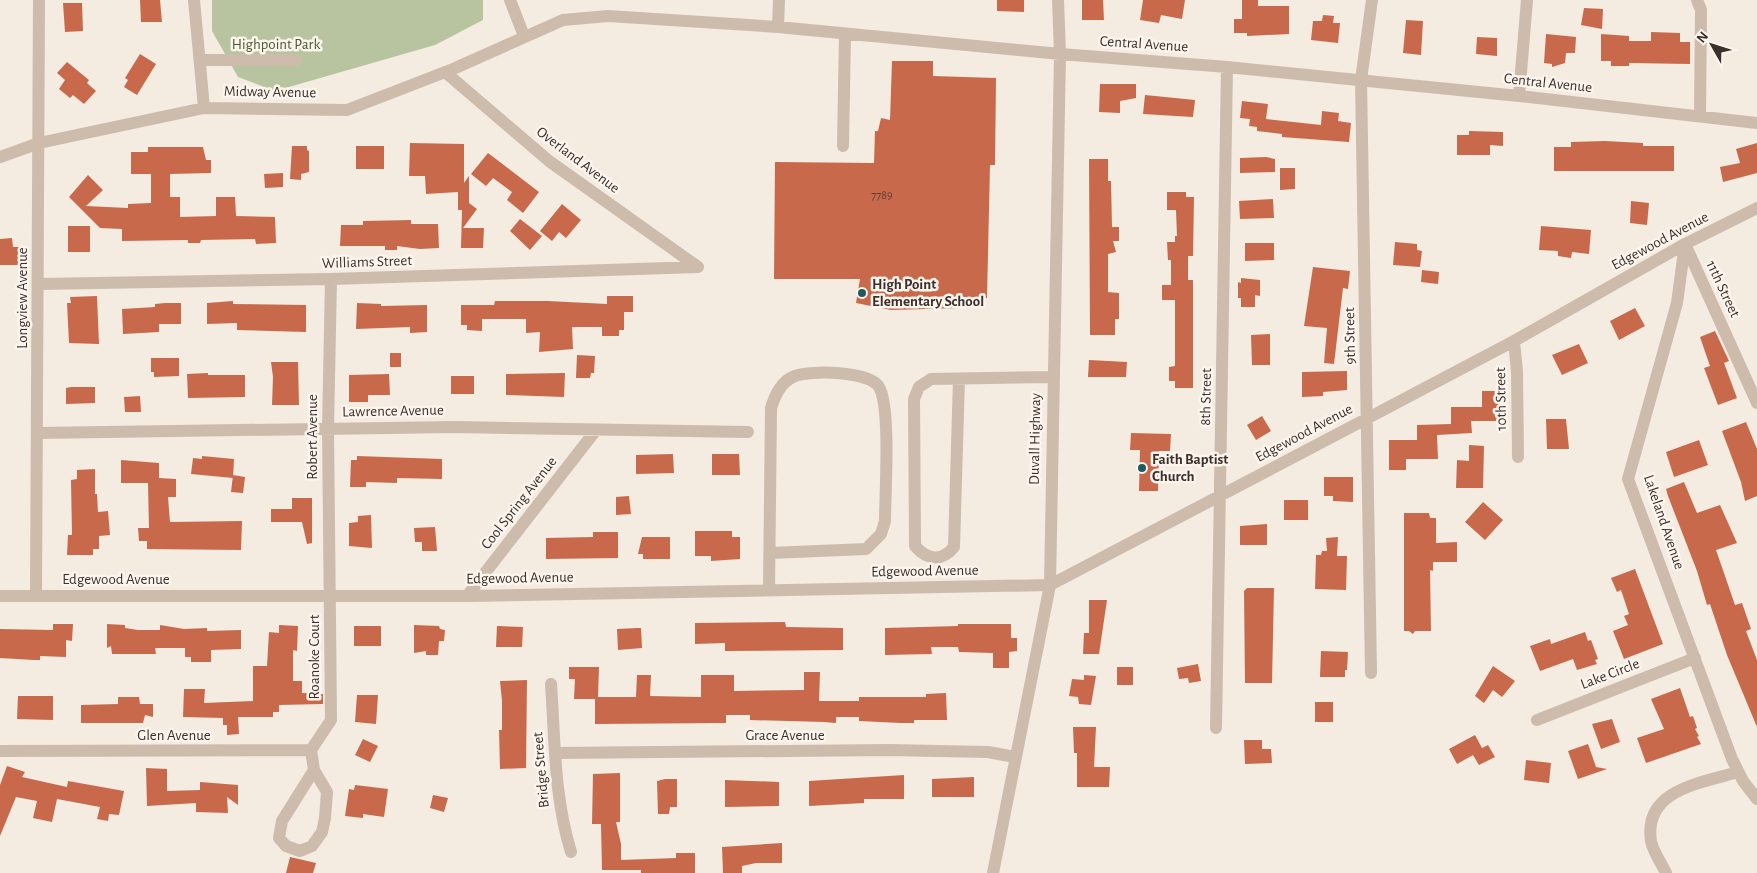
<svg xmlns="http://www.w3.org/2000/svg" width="1757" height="873" font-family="'Alegreya Sans',sans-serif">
<rect width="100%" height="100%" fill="#f4ebe1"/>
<path fill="#b8c4a0" d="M212,0H483V20L435,45L275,91L238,77L212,31Z"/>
<path fill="#c8694b" d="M140,0H160L162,22H141Z
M997,0H1024V12L997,11Z
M1082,0H1103L1104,20H1082Z
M1143,0H1185L1182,19L1161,15L1159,23L1140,20Z
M1242,0H1258V6H1289V34L1247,36V33H1234V19H1242Z
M63,3H82L83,31L65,32Z
M1584,8L1603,9L1602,29L1581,25Z
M1323,15L1334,16L1333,23H1340L1338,43L1311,40L1313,21H1322Z
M1406,20L1423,21L1421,55L1403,53Z
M1651,32L1680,33V42H1690V64L1629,63V66H1611V61H1601V34L1629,36V41H1651Z
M1546,34L1576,37L1575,53H1566L1565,63L1552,67V64L1544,63Z
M1477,37L1497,38V56L1476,54Z
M140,54L156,64L137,95L124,87L128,80L125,78Z
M892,61H933V76L996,78L995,165H990L987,298L962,297L961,308L891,310L856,303L860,279H774L775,162L874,163L875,131H878L881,118L890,120Z
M67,62L89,80L87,83L96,91L84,104L73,95L70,98L59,89L65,80L57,73Z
M1100,84H1136V98L1120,101V113L1099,112Z
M1145,95L1195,100L1193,117L1143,114Z
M1242,101L1268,104L1266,119L1321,125L1322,111L1339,113L1338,121L1351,123L1349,142L1282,137V134L1257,131V127L1249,126L1250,119L1240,118Z
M1469,131L1503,132V146L1490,145V155H1457V135H1469Z
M1605,141L1643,143V146H1674V171H1554V147H1571V142Z
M410,143L464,144V183L469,176V203L477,209L463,228H484L483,248H461L462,210H458V192L426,194L425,176H409Z
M1757,143V173L1723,182L1720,167L1740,163L1736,149Z
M292,146H307V150L309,151V172L301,174V180L290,179Z
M356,146H384V169H356Z
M148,147H203L206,160H211V173L170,174V197H180V217L216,216V197H235L236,216L275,217L276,243L256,244L255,239L201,240L200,243H188V240L122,241V229L100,228L69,197L88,175L103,190L86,206L128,208V204L151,203V174H131V152H148Z
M488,153L539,192L523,213L507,200L512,192L493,178L486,186L471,174Z
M1266,157L1275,159V172L1240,173V158Z
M1089,159H1108V181H1111L1112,227H1119V241H1113L1116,252L1108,254V292L1119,293V319H1115V335H1090Z
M1280,168H1295V189L1280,190Z
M283,173V187L265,188L264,174Z
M1167,192H1186V197H1194L1193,256H1188V280H1193V388H1175V381H1169V367L1175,366V300H1162V285H1171V260H1168L1167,242H1175V236H1177L1176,210H1167Z
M1273,199L1274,218L1240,219L1239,201Z
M1631,201L1649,203L1647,225L1630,223Z
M562,204L581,220L566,238L559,232L552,241L540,231Z
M520,219L542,236L530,250L510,231Z
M411,220V224H438L439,248L420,249L397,246V250H385V246H340L341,225H363V221Z
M68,226H90V252H68Z
M1541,226L1591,230L1589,254L1572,252L1571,258L1558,256V251L1539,250Z
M12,238L13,247H20L21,265H0V239Z
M1395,242L1417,244V250L1422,251L1420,267L1393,265Z
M1245,243H1274V260L1245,261Z
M1313,267L1350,271L1348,289L1343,288L1334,364L1324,363L1327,328L1304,326Z
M1422,270L1439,272L1438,284L1421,282Z
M1241,278L1260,280V296L1255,295V307H1241V298H1238V282L1241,283Z
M97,296L99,344L69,343L67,303H71L70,297Z
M607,296H633V312H624V330H619V336H602V327H572L573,349L539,352L540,332L526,333V319H482V331L467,330V325H461V305H494L495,301H548L607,304Z
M233,301V304L306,305V332L237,330V323L207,324V303Z
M165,303H181V324H159V332L123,334L122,309L155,307V304Z
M357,303L381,304V306L427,305V332L410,333V327L356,329Z
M1635,308L1645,326L1619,340L1610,321Z
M1715,331L1729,361L1724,363L1737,398L1718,405L1704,368L1710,366L1700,337Z
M1270,334V365H1252L1251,335Z
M1579,344L1588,363L1562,375L1552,355Z
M390,353H401V367H390Z
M577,355L595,356L594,373H591L590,378H576Z
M151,358H179V376L154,377V372H151Z
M1089,360L1127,362L1126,377H1088Z
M271,362H298L299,405H272L273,377Z
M1347,371V390L1323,392V396L1302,397V372Z
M208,373V375H245V397L188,398L187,374Z
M565,373L564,397L506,395V374Z
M389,374L390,395H368V402H349V375Z
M451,376H474V394H451Z
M71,387H95V403L66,404V388Z
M1482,391H1494L1499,394V421H1471L1472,433L1437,435L1438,459H1406V470H1389V440H1417V425L1451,424V407H1482Z
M140,396L141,412H125L124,397Z
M1262,416L1271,431L1256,440L1247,425Z
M1546,419H1566L1569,449H1547Z
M1746,422L1757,449V496L1745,501L1741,482L1722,431Z
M1131,433L1171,434L1170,451H1159L1158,491H1139L1140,450H1130Z
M1699,440L1708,465L1674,477L1666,452Z
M1469,445L1484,446L1483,488H1456L1457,460L1469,461Z
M673,454L674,473L636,474V455Z
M712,454H739L740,475H712Z
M202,456L234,459L233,478L191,474L193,458L202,459Z
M357,456L442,459V479L397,478V483L366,482V487H350L351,460H357Z
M121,460L159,463V478L176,479V497H168L170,522L242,521L241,550L147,549V541H139L138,528H149L148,483H121Z
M95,469V494H97L98,512L108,511L110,535L99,536V549H93V555H67L68,535H72L71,480L77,479V470Z
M233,475L245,477L243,493L231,492Z
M1324,477H1353V502L1333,501V496H1324Z
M1684,482L1697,513L1720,505L1737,543L1716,550L1735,605L1742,603L1751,629L1746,631L1757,660V727L1727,655L1710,604L1707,605L1697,571L1668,496L1666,489Z
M629,496L631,514L616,515V497Z
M292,498H312V543L307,544L302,522H271V509H292Z
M1284,500H1308V520H1284Z
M1483,502L1503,520L1485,540L1465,522Z
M1404,513H1429L1430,518H1436V543L1457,542V562H1433V571L1430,570L1431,631H1415L1413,634L1409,631H1404Z
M371,515L372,548L349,546V523L358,522V516Z
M1267,524V545H1240V526Z
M435,527L437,551H422V542H415L414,528Z
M695,531H732V537H740V559L711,561V556H695Z
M593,532H618V558L546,559V538L593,537Z
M642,537H670V559H643V554H638Z
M1338,537L1337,556H1347L1346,590L1315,589L1316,555H1321L1322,551H1327L1326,538Z
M1635,569L1663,644L1624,659L1613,631L1628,625L1624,616L1629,614L1621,590L1617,592L1611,578Z
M1247,588H1274L1272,683H1245L1244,591Z
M1089,600H1107L1099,654H1083L1084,633H1089Z
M785,622L786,627L843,628V650L725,651V643L695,644V623Z
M53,624H73L72,641L66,640V657L40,656V660H34L0,658V629L53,630Z
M107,624L125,625V628L138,630H160V625L184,629L207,628V631L241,630V649L211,650V662H191V657H185V648H155L156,654H112L111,646L107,648Z
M958,624H1011V638H1017V651L1009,652V668H993V653L959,652L958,647H931L932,654L885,655V628L958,626Z
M279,625L298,626L297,651L293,650V681H302V693L323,694V704L279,705V712H273V717H238L239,734L227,735V725H223V718L183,717L184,689H205L204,703L253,701V666H267L269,632L279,633Z
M414,625L439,626L440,629L445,630L444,641H439L438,655H426V651L414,653Z
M354,626H381V646H354Z
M497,626L523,627L522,647H496Z
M637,628H641L642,648L618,650L617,629Z
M1585,632L1588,641L1591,640L1598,659L1595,660L1597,664L1577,670L1573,659L1540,671L1530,646L1550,639L1551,644Z
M1321,651L1348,652L1347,670H1345V677H1320Z
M1198,664L1201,681L1189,683L1188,678L1179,679L1177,668Z
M1493,666L1515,681L1502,697L1493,690L1484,703L1475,696Z
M569,667H599L598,697H636L637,675H651L650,696L701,697V675H734V691L804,690V672H820L819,701H859V697H926V694L946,693L947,720H914V723H901L859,721V717H836V723L824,722L750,720V715H726V723L595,724V699H574L575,679H569Z
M1117,667H1133V685H1117Z
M1084,675L1096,676L1091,705L1079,704L1078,697L1069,696L1072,679L1084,680Z
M527,680L526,768L500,769L499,730H502V701L500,681Z
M1680,688L1690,717L1693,716L1697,728L1695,729L1699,736L1697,737L1701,744L1646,763L1637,738L1664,729L1651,699Z
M357,695H378L376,724L355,722Z
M18,696H53V720L17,719Z
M118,697H139L140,704H153V717L145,715L143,723H81V705L118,704Z
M1315,702H1333V722H1315Z
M1612,719L1620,742L1601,749L1592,724Z
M1073,727H1096L1094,767H1110L1109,787H1077V753H1074Z
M1475,735L1482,748L1488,745L1495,757L1479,765L1473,755L1457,764L1449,749Z
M363,739L378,746L370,762L355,755Z
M1244,740H1262V749H1271L1272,763L1245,764Z
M1588,744L1596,767L1607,769L1578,779L1568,751Z
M1526,760L1551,763L1549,783L1524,780Z
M7,766L25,772L22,777L67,787L68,781L124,791L119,815L109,814L108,821L97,819L100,807L57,799L52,822L33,818L37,801L16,797L0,836V785Z
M146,768L167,769V791L200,790V782L238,785V805L227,797L228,813L196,812V803L147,806Z
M620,773V822H616L621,844V860L676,858V853H695V873H641V870H602L601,824H592L593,774Z
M904,775V799H864V803L809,806V781Z
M974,777V797H932V779Z
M665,779H677V807H670L669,814H658L657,781Z
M725,780L779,782V806L725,807Z
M355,785L388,789L384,817L363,814V818L345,816L349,789L354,790Z
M433,795L448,798L444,812L430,808Z
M782,843V863H756L742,866V873H723L722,847Z
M290,857L316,863L313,873H286Z"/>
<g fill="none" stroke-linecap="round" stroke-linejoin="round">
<path stroke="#cdbbac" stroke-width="12" d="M194,0L204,108
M510,0L524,36
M1697,0L1701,10L1700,116
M778,27L779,0
M200,60H296
M445,72L549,161L698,267
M1519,96L1527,0
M843,146L845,34
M0,157L39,143L204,108L347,110L453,69L563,20L608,16L778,27L1060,54L1227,67L1519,96L1757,123
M1685,244L1677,303L1628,479L1732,759L1743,781L1757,799
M1685,244L1757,403
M38,284L331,279L698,267
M1514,341L1517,372L1518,457
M959,379L954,547C942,562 927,560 915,546L914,399L919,387L931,379L1052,377
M38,433L454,427L748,432
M769,590L771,408C775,395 781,381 795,376C811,370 870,371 879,387C891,407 885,494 885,521L881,534L866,549L770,553
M0,596H467L1050,585L1368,418L1514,341L1685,244L1757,208
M36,596L39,0
M467,596L596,430
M1371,673L1361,80L1372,0
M551,684C555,741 554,797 571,852
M1537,720L1695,658
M1216,728L1227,67
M311,750L314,770L282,821L279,838L286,846L300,851L312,846L322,832L325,818L327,792L314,770
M0,751L311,750L331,720L328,428L331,279
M555,753L889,750L988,752L1015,757
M993,873L1050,585L1060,54L1058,0
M1666,873C1662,864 1653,852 1651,841C1643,790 1701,783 1738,772"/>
</g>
<g fill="#1f5a5e" stroke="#fbf5ee" stroke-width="2">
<circle cx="862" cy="293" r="5"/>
<circle cx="1142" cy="468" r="5"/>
</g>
<g text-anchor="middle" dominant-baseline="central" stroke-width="5" stroke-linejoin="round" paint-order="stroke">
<g font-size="12" fill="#5e3e33">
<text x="882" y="195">7789</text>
</g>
<g font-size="15" fill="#4a5a2e" stroke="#fbf5ee">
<text x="276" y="44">Highpoint Park</text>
</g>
<g font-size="15" fill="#3b302b" stroke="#fbf5ee">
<text transform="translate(1144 44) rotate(4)">Central Avenue</text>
<text transform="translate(1548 83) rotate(6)">Central Avenue</text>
<text transform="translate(270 92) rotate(1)">Midway Avenue</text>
<text transform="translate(578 160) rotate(37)">Overland Avenue</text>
<text transform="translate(1660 241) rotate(-28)">Edgewood Avenue</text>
<text transform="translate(367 262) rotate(-2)">Williams Street</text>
<text transform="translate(1723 289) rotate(65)">11th Street</text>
<text transform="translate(22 298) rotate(-90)">Longview Avenue</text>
<text transform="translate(1350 336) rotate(-91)">9th Street</text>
<text transform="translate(1206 397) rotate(-89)">8th Street</text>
<text transform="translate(1501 399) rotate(-91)">10th Street</text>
<text transform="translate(393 411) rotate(-1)">Lawrence Avenue</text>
<text transform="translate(1304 433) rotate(-28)">Edgewood Avenue</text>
<text transform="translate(312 437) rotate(-90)">Robert Avenue</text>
<text transform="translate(1035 439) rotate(-89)">Duvall Highway</text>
<text transform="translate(519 503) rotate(-52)">Cool Spring Avenue</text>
<text transform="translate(1664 522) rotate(71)">Lakeland Avenue</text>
<text transform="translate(925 571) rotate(-1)">Edgewood Avenue</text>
<text transform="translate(520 578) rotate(-1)">Edgewood Avenue</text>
<text x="116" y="579">Edgewood Avenue</text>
<text transform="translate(314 657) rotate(-90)">Roanoke Court</text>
<text transform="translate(1610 674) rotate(-21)">Lake Circle</text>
<text x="174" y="735">Glen Avenue</text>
<text x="785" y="735">Grace Avenue</text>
<text transform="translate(541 770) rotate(-95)">Bridge Street</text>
</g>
<g font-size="15" font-weight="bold" fill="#3b302b" stroke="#fbf5ee" text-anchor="start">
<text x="872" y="284">High Point<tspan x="872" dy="17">Elementary School</tspan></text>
<text x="1152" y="459">Faith Baptist<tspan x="1152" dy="17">Church</tspan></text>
</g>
</g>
<g transform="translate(1712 45) rotate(309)" stroke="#fbf5ee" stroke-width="4" paint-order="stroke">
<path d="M0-4L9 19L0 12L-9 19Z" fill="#3b302b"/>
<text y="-8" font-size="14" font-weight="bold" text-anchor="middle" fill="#3b302b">N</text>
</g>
</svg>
